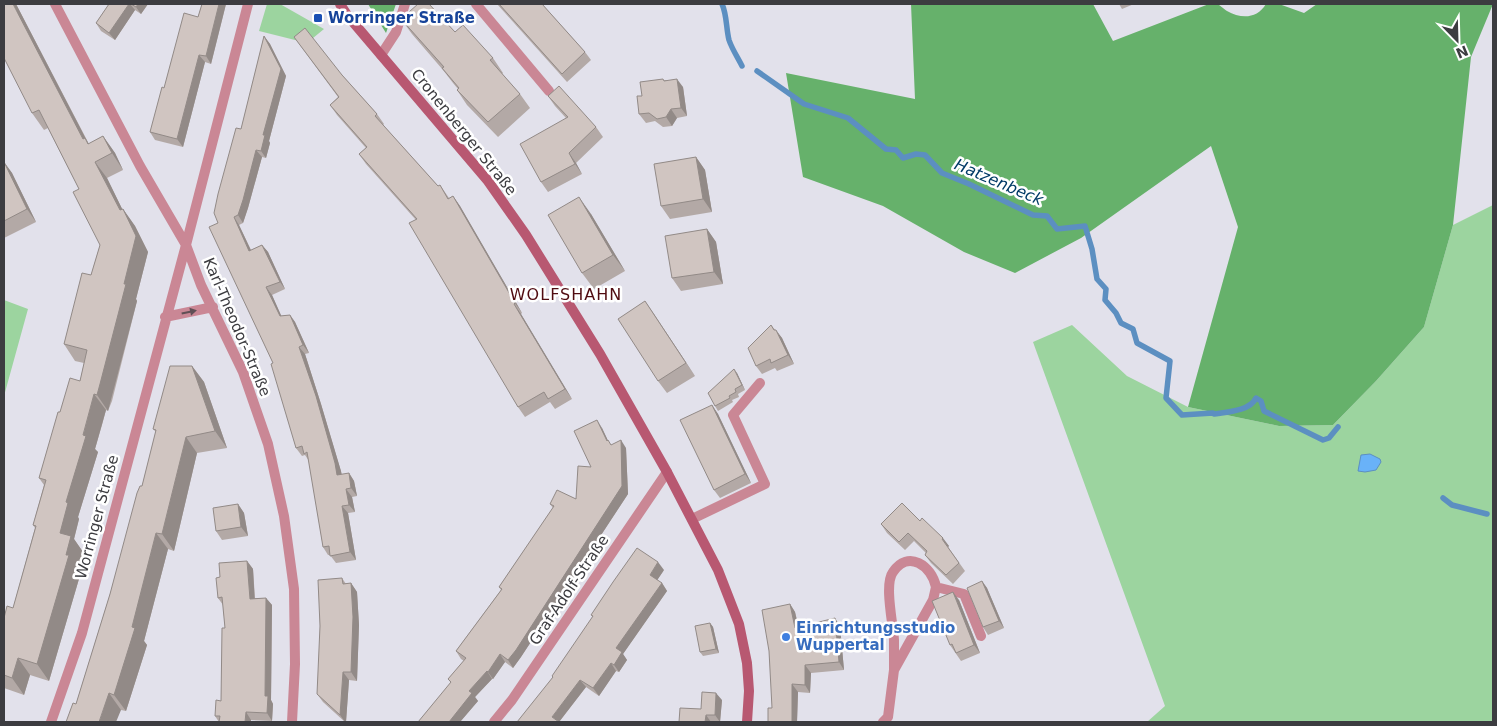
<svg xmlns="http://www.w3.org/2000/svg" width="1497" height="726" font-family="'DejaVu Sans',sans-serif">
<rect width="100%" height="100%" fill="#e2e1eb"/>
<path fill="#9cd49f" d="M267,4H280L324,29L307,43L259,31Z
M1493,205V722H1147L1165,706L1033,342L1072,325L1127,376L1188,407L1279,426L1333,425L1376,381L1424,327L1453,225Z
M4,300L28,309L4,396Z"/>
<path fill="#66b16b" d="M368,4H396L386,33Z
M911,4H1093L1113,41L1209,4C1211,4 1214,3 1217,4C1220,5 1224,9 1227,11C1241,19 1257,19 1266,4H1279L1304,13L1317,4H1493L1471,57L1453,225L1424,327L1376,381L1333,425L1279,426L1188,407L1238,227L1211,146L1081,238L1015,273L964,252L883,206L803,177L786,73L915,99Z"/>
<path fill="#69b2f8" stroke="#5c8fc1" d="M1370,454L1380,459L1381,462L1376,470L1365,472L1358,471L1361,455Z"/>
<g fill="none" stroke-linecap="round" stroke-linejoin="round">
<path stroke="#5c8fc1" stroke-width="5.5" d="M722,4C727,15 726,28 729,40C732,49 738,58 742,66
M757,71L804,104L848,118L886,149L896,150L903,158L916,154L925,155L942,173L969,184L1033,215L1047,216L1057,229L1085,226L1092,249L1097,279L1106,289L1105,300L1116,313L1121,323L1133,329L1137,343L1170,361L1166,398L1182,415L1213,413L1214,414C1227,412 1250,411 1256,398L1261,401L1264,411L1323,440L1329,438L1338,427
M1443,498L1452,505L1487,514"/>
<path stroke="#ca8795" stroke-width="10" d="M55,4L140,166L186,245L201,285L243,372L268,444L284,516L294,589L295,664L292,722
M476,4L549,91
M381,55L396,32L405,4
M165,317L213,307
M692,519L765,484L733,415L760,383
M936,587C932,566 908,549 893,572C884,584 893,623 894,640C894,650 894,660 894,670L933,600L936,587L964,594L981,636
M51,722L82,633L186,245L248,4
M494,722L512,700L667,472
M883,722L888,717L894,670"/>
<path stroke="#b85871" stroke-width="10" d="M340,4L347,15L381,55L488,181L526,235L600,354L667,472L718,570L739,624L747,663L749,691L747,722"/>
</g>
<path fill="#b3a9a6" d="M16,4L89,144L103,136L115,153L123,170L107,178L122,209H123L135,226L148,252L136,299L137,301L112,401L108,411L106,410L102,425L95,449L98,452L78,517L79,519L74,539L83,552L78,569L81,572L49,681L30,675L24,695L4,688V618L13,608L35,528L33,525L44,485L39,478L60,412L80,381L84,363L75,361L64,344L91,275L100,245L79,189L48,128L44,130L32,113Z
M109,4H148L141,14L135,10L115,40L101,31L96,23Z
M202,4H226L211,64L205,62L183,147L155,140L150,132L198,17Z
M497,4H542L585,52L591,60L567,82Z
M1119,4H1134L1122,9Z
M430,5L455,32L493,58L503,73L502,74L520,94L530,108L498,137L467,105L457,90L458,89L453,83L443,70L412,34L401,19Z
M264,36L270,44L286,76L269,141L270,143L266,158L262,157L248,208L243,223L239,225L251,250L262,245L268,252L285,289L272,295L281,316L290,315L295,322L309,353L305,354L321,404L342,475L349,473L354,481L357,496L352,497L355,512L348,513L356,560L336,563L330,555H328L323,547L309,461L305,455L302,456L296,448L273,363L218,223Z
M294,37L342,75L377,114L384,124L383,125L438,186L440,185L449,198L453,196L460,206L522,313L521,314L572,399L555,409L550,402L525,417L518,407L416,220L366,164L359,154L366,148L337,115L330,105L338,97Z
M665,80L683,87L687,116L677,118L672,126L663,127L655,121L646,123L639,114L642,96Z
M548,96L596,127L603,137L576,163L582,174L548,192L541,182L566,118L555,106Z
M696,157L705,170L712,212L670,219L661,206Z
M4,162L12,173L36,222L4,238Z
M591,214L625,271L594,289L582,273Z
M707,229L716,242L723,284L681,291L672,278Z
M645,301L695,376L667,393L658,381Z
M771,325L782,338L794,364L777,371L775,368L762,374L756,366Z
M192,366L204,382L227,448L197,453L174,551L168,549L144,641L147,645L126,711L121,710L76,704L110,594L142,486L156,432L153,429Z
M737,373L745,390L738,394L739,397L732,400L733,402L718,411L715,406Z
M712,405L718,414L751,483L720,498L714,490Z
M602,428L608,441L611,445L626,448L628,494L521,657L513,668L505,662L493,679H492L475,697L478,701L460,722H418L451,683L448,679L464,661L461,659L456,651L501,590L499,587L553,508L550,504L576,499L591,467Z
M238,504L244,513L248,536L222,540L216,531Z
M920,521L949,546L948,547L965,571L953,584L931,563L925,555L926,553L914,541L905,550L887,533L881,524Z
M247,561L253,569L255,598H266L272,605L271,700L273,704L272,721L251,720V722H219L215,716L221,701L225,628L223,605L218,598L220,577Z
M664,570L657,580L662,583L667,591L623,654L627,660L619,672L616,671L599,696L586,687L559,722L553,677L593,617L591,615Z
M342,578L346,584L351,583L357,592L359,625L357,681L349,680L346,722H345L323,702L317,694Z
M982,581L987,588L1004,628L988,635L983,627Z
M959,600L980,653L961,661L950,645Z
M790,604L795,612L799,627L840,626L844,670L811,673L810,693L798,692L797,722H768L772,708Z
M710,623L713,627L719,653L703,656L700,652Z
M722,700L720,722H679L701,709Z"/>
<path fill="#928a87" d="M13,4H16L88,143L97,155L99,161L83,139Z
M129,4H130L135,10L115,40L109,33Z
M138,4H148L141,14L136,7Z
M219,4H226L211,64L206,56Z
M264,36L270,44L286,76L269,141L270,143L266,158L261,151L263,135Z
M199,55L205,62L183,147L177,139Z
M677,79L683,87L687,116L681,108Z
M671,109L677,118L672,126L666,117Z
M103,136L115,153L123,170L112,153Z
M256,150L262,157L248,208L243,223L238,215Z
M569,153L576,163L582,174L575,164Z
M696,157L705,170L712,212L703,199Z
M4,162L12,173L36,222L27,209Z
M95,162L107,178L131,227L120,210Z
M453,196L460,206L522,313L515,303Z
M579,197L591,214L625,271L613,255Z
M123,209L135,226L148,252L136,299L137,301L108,411L97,395L124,284Z
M234,217L239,225L255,259L249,251Z
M707,229L716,242L723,284L714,272Z
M262,245L268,252L285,289L280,282Z
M266,287L272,295L285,324L280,316Z
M645,301L654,314L695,376L686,363Z
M514,304L521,314L572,399L565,389Z
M290,315L295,322L309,353L303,345Z
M776,330L782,338L794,364L788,355Z
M299,347L305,354L321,404L341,471L343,483L337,475Z
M192,366L204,382L227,448L215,431Z
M734,369L737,373L745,390L742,385Z
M94,394L106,410L95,449L98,452L78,517L79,519L74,539L83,552L78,569L81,572L49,681L37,664L66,555L60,533L66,502Z
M712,405L718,414L751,483L745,474Z
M597,420L602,428L612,449L607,441Z
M186,437L197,453L174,551L162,534Z
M621,440L626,448L628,494L521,657L513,668L508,660Z
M349,473L354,481L357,496L351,488Z
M346,489L352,497L355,512L349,505Z
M238,504L244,513L248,536L241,527Z
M342,506L348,513L356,560L350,552Z
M156,533L168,549L144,641L147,645L126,711L114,695Z
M943,538L949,546L948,547L942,539Z
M247,561L253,569L255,606L250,599Z
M658,562L664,570L656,582L650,575Z
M982,581L987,588L1004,628L999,621Z
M351,583L357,592L359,625L357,681L351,672Z
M662,583L667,591L623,654L627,660L619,672L614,665L616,648Z
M953,592L959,600L980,653L974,645Z
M266,598L272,605L271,700L273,704L272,721L267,713L265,696Z
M790,604L795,612L800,636L795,628Z
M835,618L840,626L844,670L839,662Z
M710,623L713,627L719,653L716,649Z
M500,654L505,662L493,679L488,672Z
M18,658L30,675L24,695L12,678Z
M611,663L616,671L599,696L593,688Z
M805,665L811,673L810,693L805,685Z
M487,671L492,679L475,697L478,701L460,722H449L469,691Z
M343,672L349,680L346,722H345L340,715Z
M580,680L586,687L559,722L552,717Z
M792,684L798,692L797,722H792Z
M109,693L121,710L116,722H99Z
M716,693L722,700L720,722L715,715Z
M246,712L251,720V722H245Z
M706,715L711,722H705Z"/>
<path fill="#d0c5c1" stroke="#928a87" d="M4,4H13L83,139L85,138L88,144L103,136L112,153L95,162L120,210L123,209L136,236L124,284H126L100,384L97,395L94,394L90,409L83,435L86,436L66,502L68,503L60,533L71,536L66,555H69L37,664L18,658L12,678L4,675V618L7,606L13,608L36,526L33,525L46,480L39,478L58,412H60L70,378L80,381L87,350L64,344L82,273L91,275L100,245L73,192L79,189L39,110L32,113L4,58Z
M109,4H129L109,33L96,23Z
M131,4H138L136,7Z
M202,4H219L206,56L199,55L177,139L150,132L162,87L164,88L184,13L198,17Z
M418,4H429L455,32L463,25L493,58L490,60L520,94L488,122L457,90L459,88L442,68L444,67L401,19Z
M499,4H542L585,52L562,74Z
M305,28L342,75L377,114L375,116L438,186L440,185L448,199L453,196L515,303L514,304L565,389L548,399L544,392L518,407L409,223L417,219L359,154L367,147L330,105L339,97L294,37Z
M264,36L281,69L263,135H265L261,151L256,150L243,200L238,215L234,217L249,251L262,245L280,282L266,287L280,316L290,315L303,345L299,347L316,396L335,463L337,475L349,473L351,488L346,489L349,505L342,506L350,552L330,556L329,546L323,547L307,452L304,454L302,446L296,448L271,364L273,363L209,227L218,223L214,213L218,194L236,128L241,129Z
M663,79L664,81L677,79L681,108L671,109L666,117L657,119L649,113L639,114L637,96H642L640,82Z
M559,86L596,127L569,153L575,164L541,182L520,144L568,117L548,96Z
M696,157L703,199L661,206L654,164Z
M4,162L27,209L4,221Z
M579,197L613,255L582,273L548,215Z
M707,229L714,272L672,278L665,236Z
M645,301L686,363L658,381L618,319Z
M771,325L774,330H776L788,355L771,363L770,359L756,366L748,348Z
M170,366H192L215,431L186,437L162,534L156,533L132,627L135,628L114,695L109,693L99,722H66L73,703L76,704L110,594L137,493L140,486H142L156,430L153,429Z
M734,369L742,385L735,389L736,392L729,396L730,398L715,406L708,393Z
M712,405L745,474L714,490L680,420Z
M597,420L607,441L608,440L611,445L621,440L622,486L516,650L508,660L500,654L488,672L487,671L469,691L472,693L449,722H418L451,682L448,679L466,658L456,651L502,589L499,587L554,506L550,504L557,490L576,499L578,466L591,467L574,431Z
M902,503L920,521L922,518L943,538L942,539L959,563L946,575L925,555L927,551L908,533L899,542L881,524Z
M238,504L241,527L216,531L213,508Z
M637,548L658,562L650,575L662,583L616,648L622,652L614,665L611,663L593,688L580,680L552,717L559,722H517L553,677L552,676L593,616L591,615L613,582Z
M247,561L250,599L266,598L265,696H268L267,713L246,712L245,722H219L220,716H215L216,700L221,701L222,628H225L222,597L218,598L216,578L220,577L219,563Z
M342,578L343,584L351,583L353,617L351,672H343L340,715L317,694L320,626L318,580Z
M982,581L999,621L983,627L967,588Z
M953,592L974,645L956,653L952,644L950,645L932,601Z
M790,604L795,628L835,618L839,662L805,665V685L792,684V722H768V708H772L769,651L762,610Z
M710,623L716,649L700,652L695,626Z
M702,692L716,693L715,715H706L705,722H679L680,708L701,709Z"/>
<defs><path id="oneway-solid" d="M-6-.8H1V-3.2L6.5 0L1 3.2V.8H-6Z" transform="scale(1.25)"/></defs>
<use fill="#604f55" href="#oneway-solid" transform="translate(189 312) rotate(-12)"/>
<rect fill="#1a4fb4" stroke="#fff" stroke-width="2" x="313" y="13" width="10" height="10" rx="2.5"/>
<circle fill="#3f7fe0" stroke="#fff" stroke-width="2" cx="786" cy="637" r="5"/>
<g text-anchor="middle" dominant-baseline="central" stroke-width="5" stroke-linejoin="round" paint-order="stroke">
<g font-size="15" font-weight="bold" fill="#164399" stroke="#fff" text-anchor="start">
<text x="328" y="18">Worringer Straße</text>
</g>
<g font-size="15" fill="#3c3c40" stroke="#fff">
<text transform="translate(464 132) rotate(51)">Cronenberger Straße</text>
<text transform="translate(237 327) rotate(67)">Karl-Theodor-Straße</text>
<text transform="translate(97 517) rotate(-75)">Worringer Straße</text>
<text transform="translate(569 590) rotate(-56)">Graf-Adolf-Straße</text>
</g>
<g font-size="15" font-weight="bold" fill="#366cbe" stroke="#fff" text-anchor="start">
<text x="796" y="628">Einrichtungsstudio<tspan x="796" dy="17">Wuppertal</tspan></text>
</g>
<g font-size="16" font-style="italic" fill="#003a66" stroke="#fff">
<text transform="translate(999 182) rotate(23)">Hatzenbeck</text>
</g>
<g font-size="16" letter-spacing="1" fill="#500b11" stroke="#fff">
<text x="566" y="294">WOLFSHAHN</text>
</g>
</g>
<rect width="1497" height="726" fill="none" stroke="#3c3c40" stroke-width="10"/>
<g transform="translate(1457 40) rotate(157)" stroke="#ffffff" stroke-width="4" paint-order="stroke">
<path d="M0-4L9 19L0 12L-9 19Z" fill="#3c3c40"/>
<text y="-8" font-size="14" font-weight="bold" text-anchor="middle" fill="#3c3c40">N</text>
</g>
</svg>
